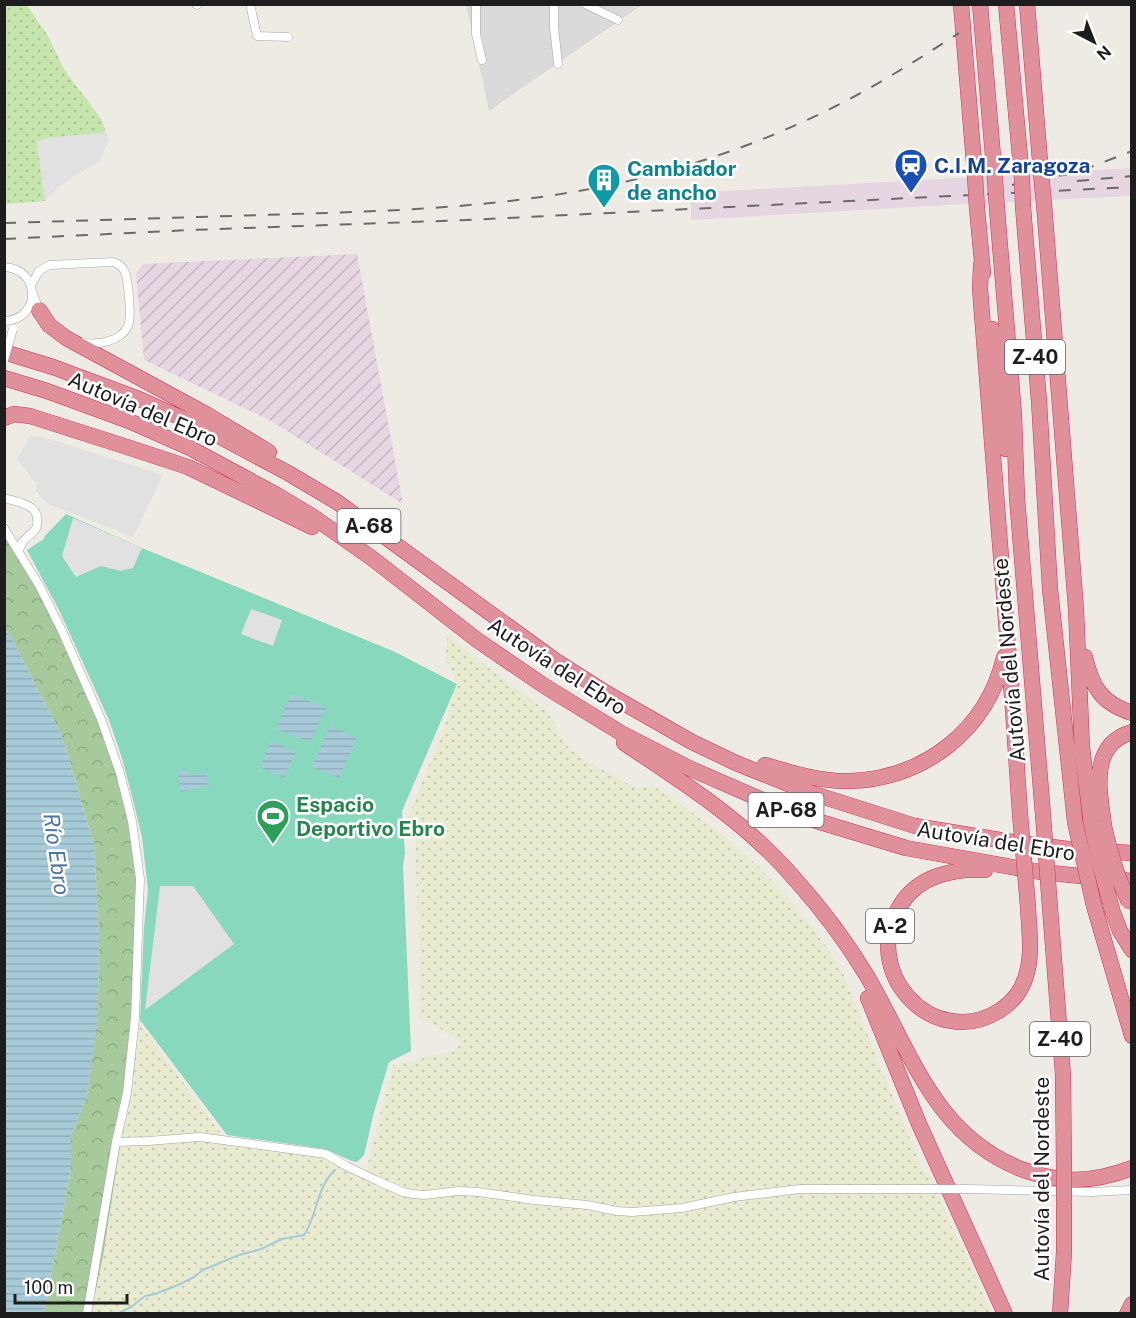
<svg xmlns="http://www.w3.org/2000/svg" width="1136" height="1318" font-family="'Public Sans',sans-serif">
<defs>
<pattern id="industrial-furrows" width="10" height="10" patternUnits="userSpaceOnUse" patternTransform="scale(1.5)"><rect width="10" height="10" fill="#e6d6e2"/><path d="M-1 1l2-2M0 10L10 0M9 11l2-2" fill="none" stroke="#c5b7c1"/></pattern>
<pattern id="farmland-dots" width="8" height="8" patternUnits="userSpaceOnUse" patternTransform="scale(1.5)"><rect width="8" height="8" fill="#e8ebd0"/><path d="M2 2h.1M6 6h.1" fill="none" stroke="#c7c9b2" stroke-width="1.8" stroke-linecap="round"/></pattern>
<pattern id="grass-dots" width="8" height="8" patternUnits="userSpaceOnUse" patternTransform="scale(1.5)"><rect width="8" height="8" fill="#c5e5ad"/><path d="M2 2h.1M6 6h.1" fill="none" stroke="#a9c494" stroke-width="1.8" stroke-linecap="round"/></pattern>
<pattern id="forest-crowns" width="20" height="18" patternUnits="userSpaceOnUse" patternTransform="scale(1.5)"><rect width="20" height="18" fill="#a6ca9b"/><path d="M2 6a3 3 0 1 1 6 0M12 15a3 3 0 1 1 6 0" fill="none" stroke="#8ead85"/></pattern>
<pattern id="water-rules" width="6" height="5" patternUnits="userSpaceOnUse" patternTransform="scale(1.5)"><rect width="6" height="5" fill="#a7cad9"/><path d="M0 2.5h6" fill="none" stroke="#8fadba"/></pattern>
</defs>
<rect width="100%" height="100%" fill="#eeebe4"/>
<path fill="#dbdada" d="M466,4L642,5L489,111Z"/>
<path fill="url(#industrial-furrows)" d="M357,254L403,504L271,421L144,360L136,274L143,264Z"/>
<path fill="#e6d6e2" d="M1131,168V196L964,204L691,220V193Z"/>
<path fill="url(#farmland-dots)" d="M448,634L474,657L548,712L566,745L581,758L636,788L652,786L667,794L722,834L759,867L793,903L834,957L842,970L877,1059L923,1170L932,1177L951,1226L966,1254L991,1313L91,1314L103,1256L120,1142L135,1018L226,1140L319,1153L365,1175L393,1065L454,1051L462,1043L436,1026L419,1019L420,976L415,839L408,816L440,739L457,684L445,658Z"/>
<path fill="url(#grass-dots)" d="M5,5H27L48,36L65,71L102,120L105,129L104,133L47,138L37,142L45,201L5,204Z"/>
<path fill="url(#forest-crowns)" d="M4,536L62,631L120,773L140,879L134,1072L120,1146L103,1256L91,1313H44L71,1169V1135L87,1096L98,1014L99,934L94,845L62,736L10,635L5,629Z"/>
<path fill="#87d8bd" d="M66,514L142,548L393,651L457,684L402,811L405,853L403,866L411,1051L389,1062L374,1112L364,1155L357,1162L352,1161L325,1149L227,1135L140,1020L144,927L148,890L142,837L134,804L122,758L109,720L60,612L27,550L45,538L44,537Z"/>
<path fill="#e1e1e1" d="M107,132L109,140L99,161L61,185L45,201L37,142L47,138Z
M30,436L43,437L163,475L133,537L48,504L36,491V483L17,459Z
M73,518L142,548L133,568L121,571L101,566L76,577L62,556Z
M251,609L282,620L273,646L241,634Z
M160,886H193L234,944L145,1010Z"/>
<path fill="url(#water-rules)" d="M4,629L10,635L62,736L94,845L99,934L98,1016L87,1096L71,1135V1169L44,1313H5Z
M291,694L326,708L310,742L276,729Z
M330,726L357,737L339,778L312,767Z
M271,741L296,752L284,778L260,767Z
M186,769L188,776L205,772L209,786L181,792L177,771Z"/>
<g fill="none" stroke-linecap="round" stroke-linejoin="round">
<path stroke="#a7cad9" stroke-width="2" d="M117,1314L131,1307L145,1296L155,1294L178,1285L194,1277L203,1270L239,1255L261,1249L282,1239L304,1235C318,1215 316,1187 335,1170"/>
<g stroke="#a4a4a4" stroke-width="9">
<path id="minor" d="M196,4L197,5
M250,4L257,36L288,37
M476,4V34L482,60
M554,4V27L558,64
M585,4L618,20
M4,267C42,269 41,320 4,321
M31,285L39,271L49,265L112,262C118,263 121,265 124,270C128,277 132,317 128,326C121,341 98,346 82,342
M33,294L39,310
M4,498C22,503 43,505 36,529C29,537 20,540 19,552
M4,528L39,585L62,631L101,719L120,773L132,821L140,879L135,1018L127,1093L116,1142L87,1314
M116,1142L148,1141L200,1137L319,1153L326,1154L346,1166L378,1181L403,1192L413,1194L424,1195L458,1191L478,1192L534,1200L587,1205L617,1211L632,1212L682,1208L734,1197L800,1189H934
M968,1189L1091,1192L1132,1190"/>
</g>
<g stroke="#cd305d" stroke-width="16">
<path id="motorway" d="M961,4L975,176
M980,4L995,180
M1006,4L1022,179
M1027,4L1041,173
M1044,204L1076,609L1082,747L1091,822
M1023,207L1039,401L1050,589L1075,822
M977,209L983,273
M997,209L1014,415L1017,498L1043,815
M981,265L980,289L1013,710L1020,814
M39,310L49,325L66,338L206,414L269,452
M992,329L998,359L1006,449
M4,352L53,367L139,399L202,427L288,473L337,502L556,661L608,694L692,742L736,763L808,792L915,826L1006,841L1068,849L1132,853
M4,378L47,391L129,421L190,448L277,495L312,516L373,559L477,640L546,687L621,733L691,769L797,815L906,848L1040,872L1132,881
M4,418L14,414L30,416L121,445L188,467L312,527
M1085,657C1092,687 1101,703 1132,713
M624,743C684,783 746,822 794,878C821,908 846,941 867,976C911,1051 933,1134 1021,1169C1061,1184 1092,1183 1132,1168
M765,765C792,773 822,782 851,781C925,778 987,730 1004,657
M1104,826C1100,792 1088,745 1132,732
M985,870C953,868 919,876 901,904C858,969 931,1052 999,1011C1012,1003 1022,990 1026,976C1033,954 1029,930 1028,907
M1094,906L1132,1036
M1050,908L1063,1075L1064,1170
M1112,910L1120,931L1132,950
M868,998L919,1124L1005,1314
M1060,1314L1064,1252V1201
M1127,1314L1132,1304"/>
</g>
<use href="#minor" stroke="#fff" stroke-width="8"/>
<use href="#motorway" stroke="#e0909b" stroke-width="15"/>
<path stroke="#6b6b6b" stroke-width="2" stroke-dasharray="12 12" stroke-linecap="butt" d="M1077,181L1132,176
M1012,185L1078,172L1132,151
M4,223C101,220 197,217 293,214C431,210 569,204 701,161C755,144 807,122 857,95C892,76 925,55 959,33
M4,239L191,230L467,220L1132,187"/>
<g stroke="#a4a4a4" stroke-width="9" stroke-linecap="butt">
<path id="minor-bridge" d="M4,360L13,329
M934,1189H968"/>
</g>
<g stroke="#cd305d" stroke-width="16" stroke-linecap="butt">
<path id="motorway-bridge" d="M1041,173L1044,204
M975,176L977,209
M1022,179L1023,207
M995,180L997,209
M1020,814L1028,907
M1043,815L1050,908
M1075,822L1094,906
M1091,822L1099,860L1112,910
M1104,826C1110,853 1117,878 1129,902
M1064,1170V1201"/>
</g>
<use href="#minor-bridge" stroke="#fff" stroke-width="8"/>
<use href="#motorway-bridge" stroke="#e0909b" stroke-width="15"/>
</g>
<defs>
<g id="station-pin" transform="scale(1.725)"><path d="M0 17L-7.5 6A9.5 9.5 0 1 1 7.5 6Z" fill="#1a4fb4" stroke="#fff"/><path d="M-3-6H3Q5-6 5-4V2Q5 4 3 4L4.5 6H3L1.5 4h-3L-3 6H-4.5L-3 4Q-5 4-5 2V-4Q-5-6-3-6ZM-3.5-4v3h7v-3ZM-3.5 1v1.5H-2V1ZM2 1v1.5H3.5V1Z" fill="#fff"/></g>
<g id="building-pin" transform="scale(1.725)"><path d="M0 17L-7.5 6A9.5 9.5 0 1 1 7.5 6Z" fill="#0f9aa8" stroke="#fff"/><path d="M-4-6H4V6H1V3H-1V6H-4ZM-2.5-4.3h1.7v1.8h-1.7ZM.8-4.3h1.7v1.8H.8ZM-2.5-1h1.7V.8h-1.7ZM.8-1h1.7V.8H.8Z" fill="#fff"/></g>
<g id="stadium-pin" transform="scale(1.725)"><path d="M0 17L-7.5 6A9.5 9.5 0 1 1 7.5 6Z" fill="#2e9e5b" stroke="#fff"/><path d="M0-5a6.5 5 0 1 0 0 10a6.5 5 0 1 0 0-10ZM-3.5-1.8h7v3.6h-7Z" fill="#fff"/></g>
</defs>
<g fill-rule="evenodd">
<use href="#station-pin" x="911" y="165"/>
<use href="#building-pin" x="604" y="180"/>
<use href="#stadium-pin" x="273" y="816"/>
</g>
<g text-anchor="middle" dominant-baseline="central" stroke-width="5" stroke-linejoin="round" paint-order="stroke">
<g fill="#fff" stroke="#616161" stroke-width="1.5">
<rect x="1005" y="340" width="60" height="34" rx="4.5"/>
<rect x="337.5" y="509" width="63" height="34" rx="4.5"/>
<rect x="748.5" y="793" width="75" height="34" rx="4.5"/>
<rect x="866" y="909" width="48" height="34" rx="4.5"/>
<rect x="1030" y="1022" width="60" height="34" rx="4.5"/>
</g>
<g font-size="20" font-weight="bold" fill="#1d1d1d">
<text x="1035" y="357">Z-40</text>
<text x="369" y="526">A-68</text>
<text x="786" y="810">AP-68</text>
<text x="890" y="926">A-2</text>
<text x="1060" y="1039">Z-40</text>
</g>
<g font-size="21" font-weight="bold" fill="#164399" stroke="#fff" text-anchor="start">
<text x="934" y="165">C.I.M. Zaragoza</text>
</g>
<g font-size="21" font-weight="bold" fill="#0d838f" stroke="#fff" text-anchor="start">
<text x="627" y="168">Cambiador<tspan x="627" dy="24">de ancho</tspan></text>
</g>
<g font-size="21" fill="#1d1d1d" stroke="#fff">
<text transform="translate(143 409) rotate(23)">Autovía del Ebro</text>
<text transform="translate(1009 660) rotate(-95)">Autovía del Nordeste</text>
<text transform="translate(557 666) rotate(33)">Autovía del Ebro</text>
<text transform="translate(996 841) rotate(9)">Autovía del Ebro</text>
<text transform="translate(1041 1179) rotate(-90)">Autovía del Nordeste</text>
</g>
<g font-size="21" font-weight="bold" fill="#27864d" stroke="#fff" text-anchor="start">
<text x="296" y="804">Espacio<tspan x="296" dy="24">Deportivo Ebro</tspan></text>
</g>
<g font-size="22" font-style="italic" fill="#5076a6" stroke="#fff">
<text transform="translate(57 854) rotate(82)">Río Ebro</text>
</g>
</g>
<rect width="1136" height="1318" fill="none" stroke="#1d1d1d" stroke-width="12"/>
<g transform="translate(1094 42) rotate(138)" stroke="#ffffff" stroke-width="4.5" paint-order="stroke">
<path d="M0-4.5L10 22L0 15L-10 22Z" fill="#1d1d1d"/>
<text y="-9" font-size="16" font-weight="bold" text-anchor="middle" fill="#1d1d1d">N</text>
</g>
<path d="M15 1294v9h112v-9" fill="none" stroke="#1d1d1d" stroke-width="3"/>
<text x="24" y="1294" font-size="18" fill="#1d1d1d" stroke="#ffffff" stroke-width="4.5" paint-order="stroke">100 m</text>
</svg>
